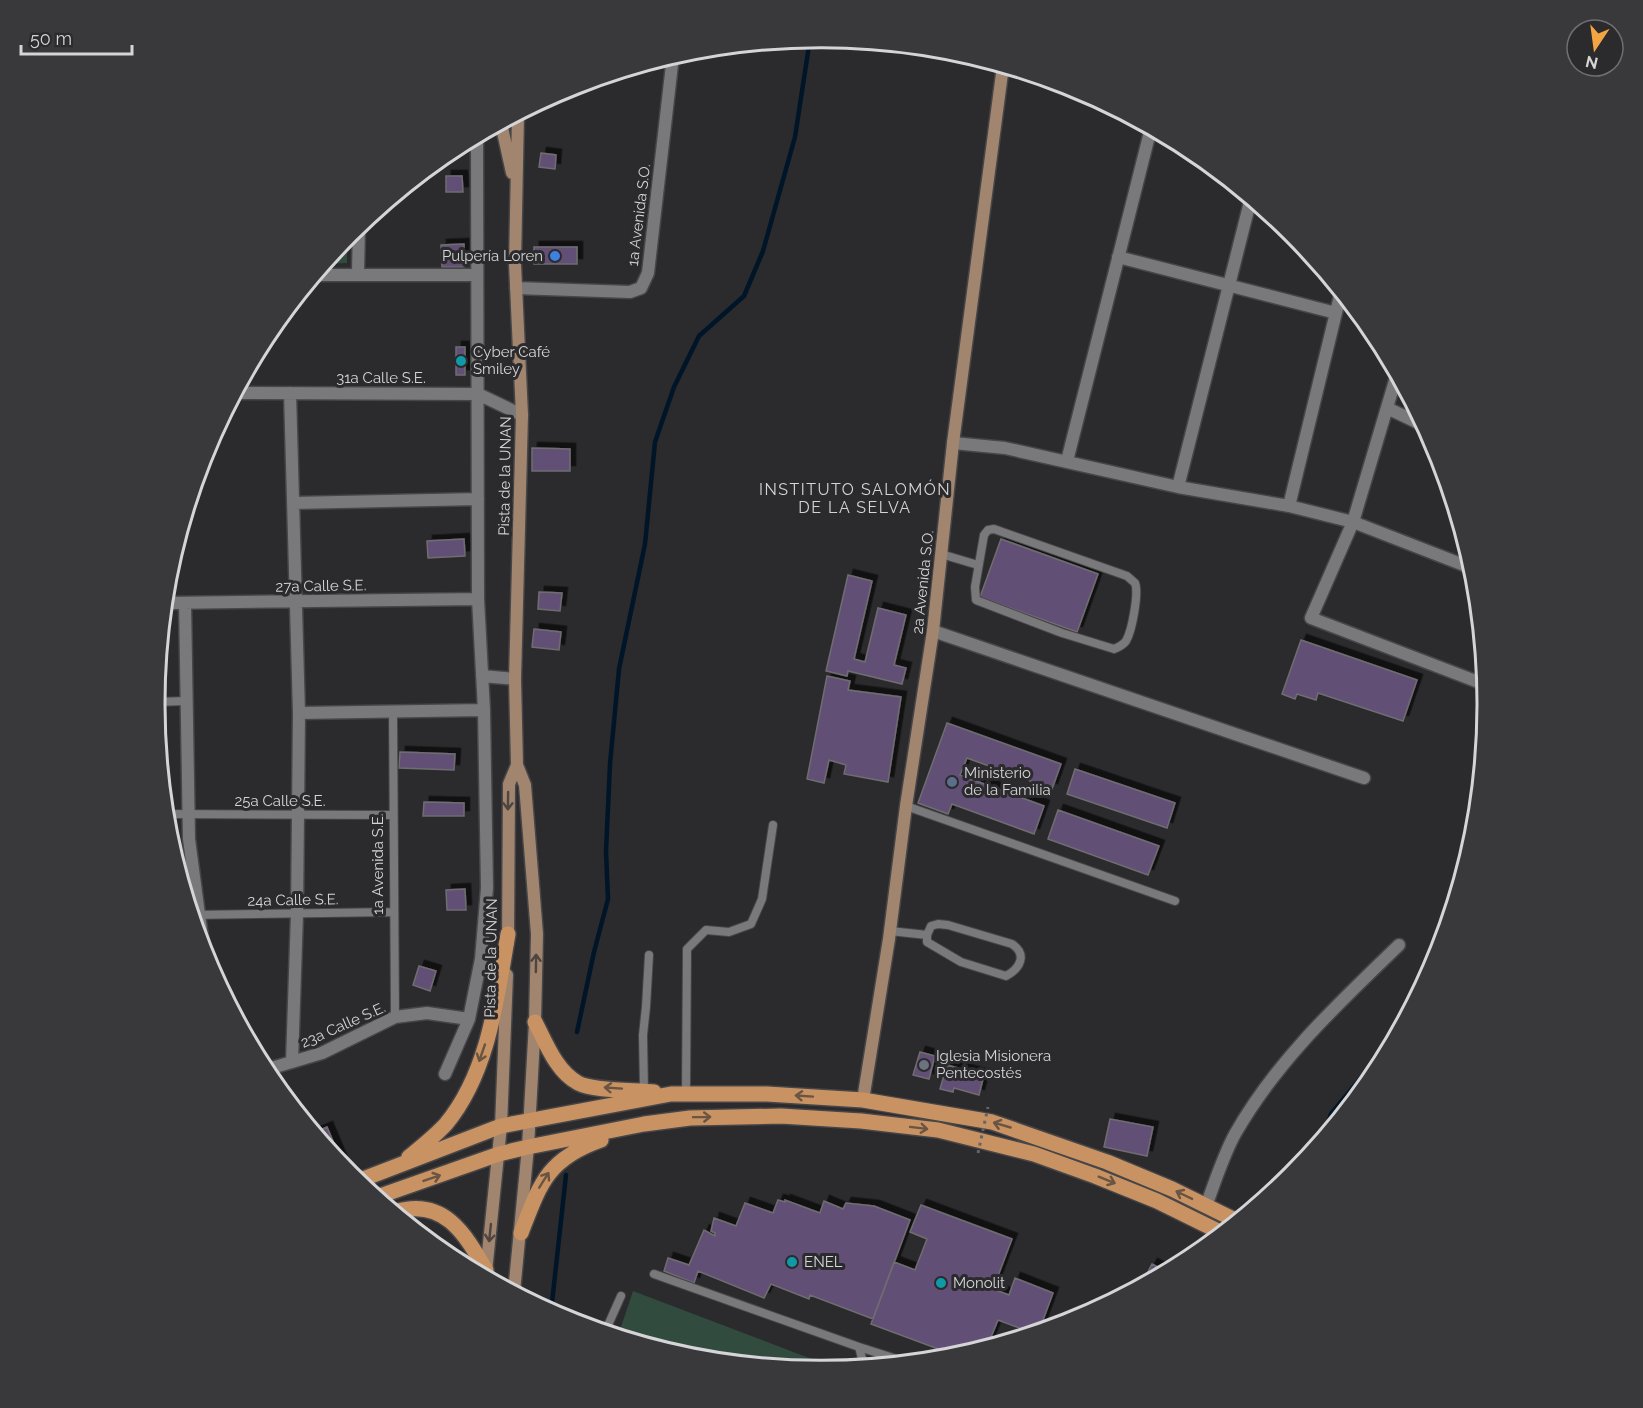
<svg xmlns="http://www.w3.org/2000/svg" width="1643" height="1408" font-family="Raleway,sans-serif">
<defs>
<filter id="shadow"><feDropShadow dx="5.5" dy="-5.5" stdDeviation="0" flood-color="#0009"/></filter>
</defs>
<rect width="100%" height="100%" fill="#2b2a2d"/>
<path fill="#314b3e" d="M347,237V263L325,264Z
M633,1291L838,1369L821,1370L691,1358L618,1336Z"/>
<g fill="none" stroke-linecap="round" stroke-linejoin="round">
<path stroke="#001528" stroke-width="4.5" d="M577,1032L594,952L608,899L606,851L610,764L619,669L645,544L655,442L674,387L699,336L744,296L763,251L795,137L810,39
M1324,1137L1331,1114L1360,1079L1384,1058
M551,1312L566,1175"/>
</g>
<path fill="#624f76" stroke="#6f6d71" stroke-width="1.5" filter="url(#shadow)" d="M541,153L556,155L555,169L539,167Z
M446,176H462L463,192H446Z
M464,244V267H442L441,245Z
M534,247H577V264H534Z
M456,347H465V375H456Z
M532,448L570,449V471H532Z
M464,539L465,556L428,558L427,541Z
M1001,539L1098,574L1077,632L980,597Z
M848,575L872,581L854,659L865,662L878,608L906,615L894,665L906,668L902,684L848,671L847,676L826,671Z
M539,592L562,593L560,611L538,609Z
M534,629L561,632L559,650L532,647Z
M1301,640L1417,680L1403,721L1318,693L1316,700L1297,694L1295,699L1282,694Z
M827,676L850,681L848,690L901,697L888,782L844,774L846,765L829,760L824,783L807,779Z
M947,723L1061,764L1052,789L967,758L960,775L1044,806L1034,834L952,804L948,814L918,803Z
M400,752L455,754L454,770L399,768Z
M1075,769L1175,803L1167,828L1067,794Z
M424,802L464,803V816H423Z
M1058,810L1159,846L1148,875L1048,839Z
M465,889L466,910H447L446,890Z
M419,966L436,971L430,991L413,985Z
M920,1052L935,1056L929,1079L913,1075Z
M947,1065L984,1075L979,1095L954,1088L953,1092L940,1089Z
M1110,1119L1153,1127L1147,1156L1104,1147Z
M327,1127L343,1165H342L315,1132Z
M778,1200L785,1202V1200L820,1213L824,1201L843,1209L846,1203L874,1206L910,1220L873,1319L810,1295L809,1299L771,1284L764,1298L698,1271L694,1283L664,1271L668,1258L689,1265L704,1230L715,1236V1233L711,1231L714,1218L736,1226L745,1203L773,1213Z
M921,1205L1012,1239L993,1289L1009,1295L1015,1278L1053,1293L1039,1331L1033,1333L998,1320L987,1347L957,1356L871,1324L894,1262L915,1270L927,1239L910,1232Z
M1152,1264L1167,1272L1141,1285Z"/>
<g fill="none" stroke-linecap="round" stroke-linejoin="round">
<g stroke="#464547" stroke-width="10">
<path id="lane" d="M994,529L1127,576L1135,583C1139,593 1132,631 1126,641C1123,645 1119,647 1114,649L1062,633L976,600L975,587L984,535L988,530Z
M941,554L978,565
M155,702L186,701
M393,711L395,1017
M906,806L1175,901
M166,814L393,815
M192,915L393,912
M938,924L948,925L1012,944C1027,954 1021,968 1006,976L961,962L927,942V935L931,926Z
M890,931L927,935
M644,1091L643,1035L646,1007L649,955
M686,1094L687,949L706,930L729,932L751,924L762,899L773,825
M654,1274L859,1347L864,1366
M605,1332L621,1296
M859,1347L906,1362"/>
</g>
<g stroke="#464547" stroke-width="15">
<path id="street" d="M1118,257L1336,313
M358,273L359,226
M316,275H477
M516,288L630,292L641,288L648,273L673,56
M1397,374L1353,522L1311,618L1486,685
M235,393L478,394L522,415
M290,393L299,713L297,914L292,1062
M1387,408L1425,426
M953,443L1005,448L1178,487L1289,506L1353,522L1474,569
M1067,461L1151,128
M1178,487L1251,198
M293,503L478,499
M1289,506L1341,292
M165,603L478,599
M185,603L189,839L204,952
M933,631L1364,778
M482,676L515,679
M299,713L484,710
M265,1070L322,1053L395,1017L427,1013L469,1019
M445,1074L469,1019L481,959L487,888L484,710L478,599L477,136
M1206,1206C1215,1182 1223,1156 1235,1134C1277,1060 1339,1003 1399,945"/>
</g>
<g stroke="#464547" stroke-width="15">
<path id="secondary" d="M501,123L512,173
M508,943L509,784L517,765
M863,1100L889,939L906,806L933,631L953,443L1003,66
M486,1272L501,1126L507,975
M514,1292L528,1147L535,1022L537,934L525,785L517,765L515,679L522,415L515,264L518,114"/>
</g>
<g stroke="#464547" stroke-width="18">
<path id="primary" d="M535,1022C546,1043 556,1071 578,1083C593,1091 635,1090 654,1092
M409,1157C421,1147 435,1136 446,1124C489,1072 497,997 508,934
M358,1181L501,1126L671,1094H767L863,1100L992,1122L1107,1162L1172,1189L1237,1221
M377,1197L499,1154L528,1147L644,1124L690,1118L781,1116L861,1121L938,1130L1034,1154L1095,1176L1157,1201L1222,1233
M395,1212C444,1197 465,1234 486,1270
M521,1233C540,1184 547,1159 601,1140"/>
</g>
<use href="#lane" stroke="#79787b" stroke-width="8"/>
<use href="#street" stroke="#79787b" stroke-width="12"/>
<use href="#secondary" stroke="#a1856f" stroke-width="12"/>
<use href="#primary" stroke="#c99262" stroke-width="15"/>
<path stroke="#656467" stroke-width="3" stroke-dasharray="3 4.5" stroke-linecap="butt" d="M978,1153L988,1107"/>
</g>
<defs><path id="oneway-shaft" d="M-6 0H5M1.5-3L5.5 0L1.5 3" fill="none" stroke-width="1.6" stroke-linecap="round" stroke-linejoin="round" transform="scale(1.5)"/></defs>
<g stroke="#4e4541">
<use href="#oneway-shaft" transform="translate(508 801) rotate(91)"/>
<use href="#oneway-shaft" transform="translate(536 963) rotate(-89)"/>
<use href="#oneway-shaft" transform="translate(490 1233) rotate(96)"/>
</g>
<g stroke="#6a5442">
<use href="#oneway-shaft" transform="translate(482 1053) rotate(109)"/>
<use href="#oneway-shaft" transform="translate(613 1088) rotate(-176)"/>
<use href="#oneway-shaft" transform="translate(804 1096) rotate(-176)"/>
<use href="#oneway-shaft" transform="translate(702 1117) rotate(-1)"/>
<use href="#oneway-shaft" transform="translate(1002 1125) rotate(-164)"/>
<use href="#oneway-shaft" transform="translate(919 1128) rotate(7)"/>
<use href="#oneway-shaft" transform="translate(432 1178) rotate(-19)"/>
<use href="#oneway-shaft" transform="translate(544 1180) rotate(-58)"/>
<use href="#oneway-shaft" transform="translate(1107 1180) rotate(22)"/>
<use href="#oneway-shaft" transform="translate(1184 1195) rotate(-154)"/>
</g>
<circle fill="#3f7fe0" stroke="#2b2a2d" stroke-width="2" cx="555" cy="256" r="6"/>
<g fill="#0f9aa8" stroke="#2b2a2d" stroke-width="2">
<circle cx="461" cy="361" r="6"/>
<circle cx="792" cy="1262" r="6"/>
<circle cx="941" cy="1283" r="6"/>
</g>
<circle fill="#5c6f8a" stroke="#2b2a2d" stroke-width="2" cx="952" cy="782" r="6"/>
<circle fill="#6b7280" stroke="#2b2a2d" stroke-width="2" cx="924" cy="1065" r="6"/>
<g text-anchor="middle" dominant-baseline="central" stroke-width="6" stroke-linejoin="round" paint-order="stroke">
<g font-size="15" fill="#d5d4d6" stroke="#2b2a2d">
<text transform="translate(639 215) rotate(-83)">1a Avenida S.O.</text>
<text x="381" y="378">31a Calle S.E.</text>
<text transform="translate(505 476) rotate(-89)">Pista de la UNAN</text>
<text transform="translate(923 582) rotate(-84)">2a Avenida S.O.</text>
<text transform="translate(321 586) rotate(-1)">27a Calle S.E.</text>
<text x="280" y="801">25a Calle S.E.</text>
<text transform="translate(378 864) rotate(-90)">1a Avenida S.E.</text>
<text transform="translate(293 900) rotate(-1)">24a Calle S.E.</text>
<text transform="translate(491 958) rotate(-89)">Pista de la UNAN</text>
<text transform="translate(343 1025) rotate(-24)">23a Calle S.E.</text>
</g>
<g font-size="15" fill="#d5d4d6" stroke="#2b2a2d" text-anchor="start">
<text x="543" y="256" text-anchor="end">Pulpería Loren</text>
<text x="473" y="352">Cyber Café<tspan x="473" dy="17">Smiley</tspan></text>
<text x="964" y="773">Ministerio<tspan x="964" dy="17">de la Familia</tspan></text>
<text x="936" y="1056">Iglesia Misionera<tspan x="936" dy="17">Pentecostés</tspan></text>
<text x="804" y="1262">ENEL</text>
<text x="953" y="1283">Monolit</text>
</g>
<g font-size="16" letter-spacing="1.5" fill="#d5d4d6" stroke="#2b2a2d">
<text x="855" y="489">INSTITUTO SALOMÓN<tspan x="855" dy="18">DE LA SELVA</tspan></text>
</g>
</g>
<path d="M0 0H1643V1408H0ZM165 704a656 656 0 1 1 1312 0a656 656 0 1 1-1312 0Z" fill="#39383b" fill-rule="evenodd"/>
<path fill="none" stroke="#d5d4d6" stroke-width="3" d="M165 704a656 656 0 1 1 1312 0a656 656 0 1 1-1312 0Z"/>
<g transform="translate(1595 48) rotate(193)"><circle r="28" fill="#2b2a2d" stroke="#6f6e71" stroke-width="1.5"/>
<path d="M0-4.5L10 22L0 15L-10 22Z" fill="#f2a542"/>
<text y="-9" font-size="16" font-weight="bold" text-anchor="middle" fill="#d5d4d6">N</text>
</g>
<path d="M21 45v9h111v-9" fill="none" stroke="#d5d4d6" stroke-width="3"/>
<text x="30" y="45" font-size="18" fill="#d5d4d6" stroke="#2b2a2d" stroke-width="4.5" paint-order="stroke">50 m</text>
</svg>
